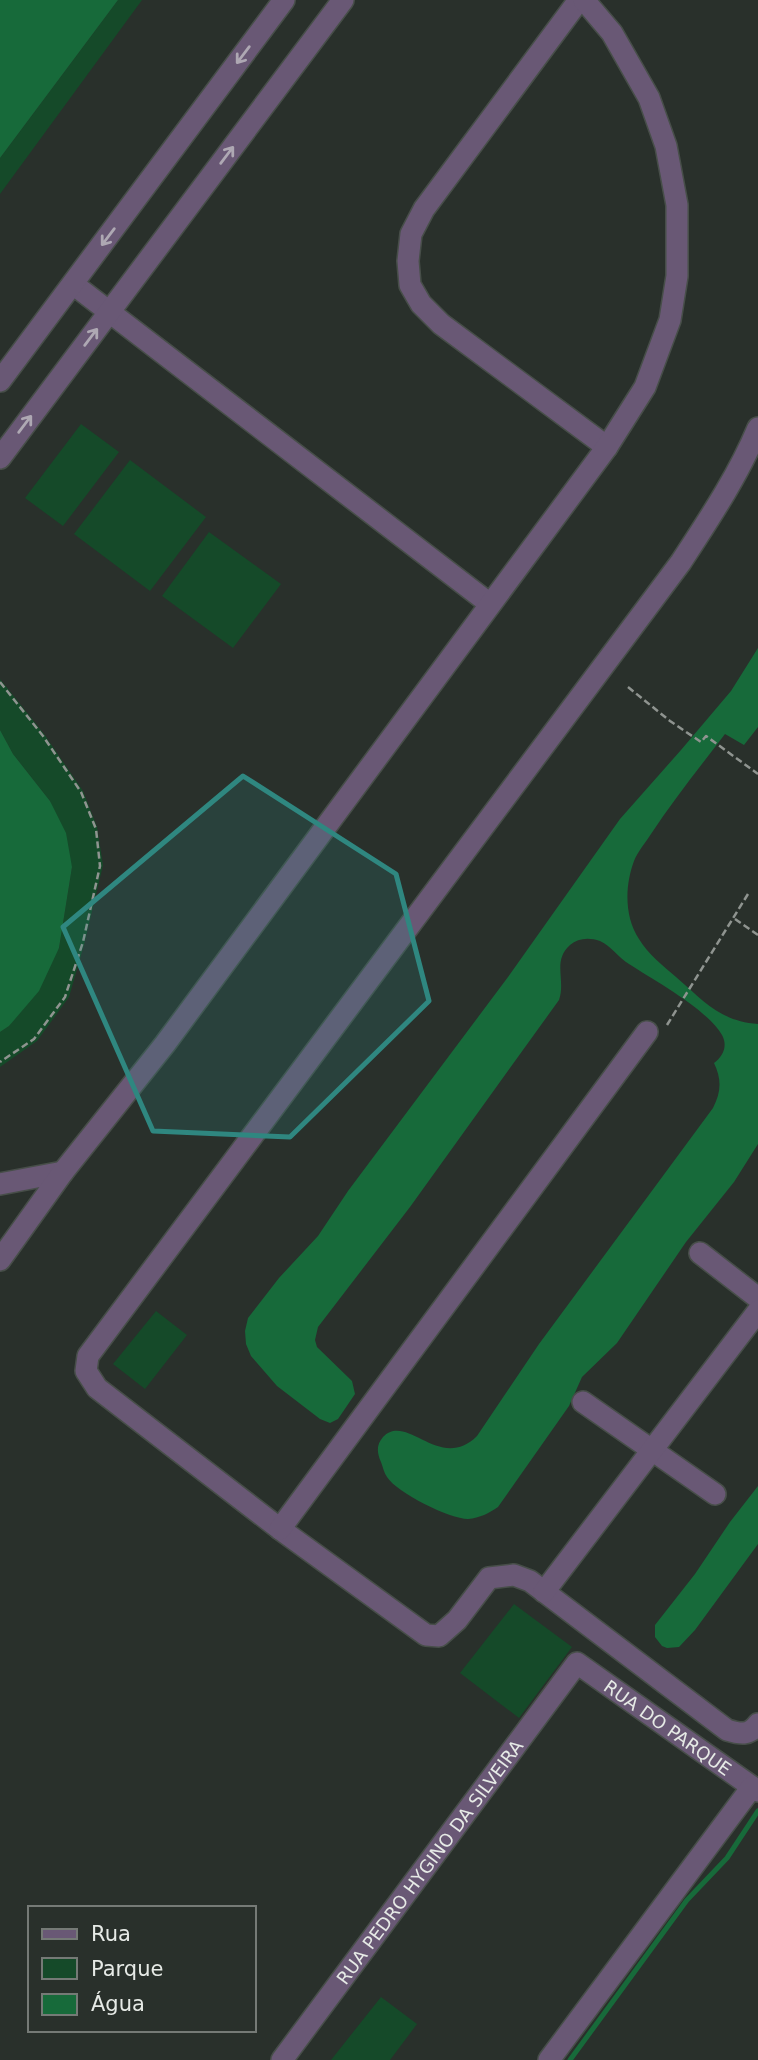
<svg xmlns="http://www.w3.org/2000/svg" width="758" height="2060" font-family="'DejaVu Sans',sans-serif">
<rect width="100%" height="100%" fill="#29302b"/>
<path fill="#154a29" d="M118,0H142L0,194V158Z
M81,424L119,452L63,526L25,498Z
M130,460L206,517L150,591L74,534Z
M209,532L281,584L233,648L162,596Z
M0,679L44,734L83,791L97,827L103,865L84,945L69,997L37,1041L0,1067V1032L9,1026L59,948L72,867L50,801L13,754L0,730Z
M156,1311L187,1335L145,1389L113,1364Z
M514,1604L572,1647L519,1718L460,1673Z
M381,1997L417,2024L390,2060H331Z"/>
<path fill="#176a3a" d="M0,0H118L0,158Z
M758,648V727L744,745L725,734C700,767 674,799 651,834C646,842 638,851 634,861C625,885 624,916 639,939C648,954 663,966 676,977C704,1001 719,1021 758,1024V1144L734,1182L686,1242L617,1343L582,1377L569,1406L498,1507C489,1513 480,1518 468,1519C450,1519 397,1493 387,1477C384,1473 383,1467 381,1462C377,1453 376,1445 383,1437C407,1412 440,1473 477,1436L539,1344L713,1108C721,1092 722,1080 714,1063C723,1056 728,1046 722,1035C707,1009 655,981 629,964C619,958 610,945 600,941C589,937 578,938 570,945C552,961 566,980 559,1000L410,1207L318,1327L315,1340L317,1347L352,1381L355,1394L338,1419L330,1423L320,1419L277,1386L251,1356L246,1344L245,1331L248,1318L279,1278L318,1236L348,1191L508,977L620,819L681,750L731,691Z
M0,730L13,754L50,801L66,833L72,867L59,948L39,991L9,1026L0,1032Z
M758,1486V1544L695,1630L679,1647L667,1648L662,1646L655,1637V1625L695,1574L730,1522Z"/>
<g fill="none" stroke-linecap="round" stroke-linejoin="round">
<path stroke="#176a3a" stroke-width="5" d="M570,2060L687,1900L727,1858L758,1811"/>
<g stroke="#474e49" stroke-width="24">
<g id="minor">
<path d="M579,0L424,209L411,234L408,261L410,285L421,304L441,324L607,447"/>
<path d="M73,284L490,604"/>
<path d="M0,381L284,0"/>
<path d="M758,428C738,476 709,519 681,562L88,1356L86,1371L97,1388L280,1529L426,1635L439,1636L457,1620L489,1578L514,1575L530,1581L727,1730C740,1734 749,1736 758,1724"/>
<path d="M0,458L343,0"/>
<path d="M0,1184L63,1172"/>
<path d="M700,1253L758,1298"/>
<path d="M0,1260L63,1172L165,1044L607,447L645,387L670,320L677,276V205L666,146L649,98L612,33L584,0"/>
<path d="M583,1402L715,1494"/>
<path d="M280,1529L647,1032"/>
<path d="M544,1592L758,1311"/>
<path id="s1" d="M282,2060L577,1663L758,1791"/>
<path d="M549,2060L752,1787"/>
</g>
</g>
<path stroke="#8f9490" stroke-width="2.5" stroke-dasharray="7 3.5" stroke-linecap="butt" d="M0,682L43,736L81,792L96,829L100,866L83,942L65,997L34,1039L0,1062
M628,687L670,721L701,742L706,736L758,774
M735,919L758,935
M667,1025L748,894"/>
<use href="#minor" stroke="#695875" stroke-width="21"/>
</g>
<defs><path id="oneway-shaft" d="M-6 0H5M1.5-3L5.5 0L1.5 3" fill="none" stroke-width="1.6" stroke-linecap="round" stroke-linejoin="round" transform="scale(1.75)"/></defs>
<g stroke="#aea8b3">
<use href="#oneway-shaft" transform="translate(243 55) rotate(127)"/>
<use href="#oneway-shaft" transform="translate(227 155) rotate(-53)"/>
<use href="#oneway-shaft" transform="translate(108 237) rotate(127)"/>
<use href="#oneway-shaft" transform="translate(91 337) rotate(-53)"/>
<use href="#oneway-shaft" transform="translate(25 424) rotate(-53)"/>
</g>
<path fill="#2f8780" fill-opacity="0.2" stroke="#2f8780" stroke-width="5" stroke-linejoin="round" d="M243,776L396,874L429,1001L290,1137L153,1131L63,927Z"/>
<g text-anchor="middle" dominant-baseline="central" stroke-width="7" stroke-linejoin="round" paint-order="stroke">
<g font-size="18" fill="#e6eae6" stroke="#29302b">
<text stroke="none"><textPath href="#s1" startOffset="606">RUA DO PARQUE</textPath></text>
<text stroke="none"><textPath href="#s1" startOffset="247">RUA PEDRO HYGINO DA SILVEIRA</textPath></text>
</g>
</g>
<rect x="28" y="1906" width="228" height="126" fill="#29302b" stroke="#757a76" stroke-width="2"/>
<rect x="42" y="1929" width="35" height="10" fill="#695875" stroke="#757a76" stroke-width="2"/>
<text x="91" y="1941" font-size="21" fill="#e6eae6">Rua</text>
<rect x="42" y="1958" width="35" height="21" fill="#154a29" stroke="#757a76" stroke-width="2"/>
<text x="91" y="1976" font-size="21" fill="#e6eae6">Parque</text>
<rect x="42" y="1994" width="35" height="21" fill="#176a3a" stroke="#757a76" stroke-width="2"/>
<text x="91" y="2011" font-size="21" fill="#e6eae6">Água</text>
</svg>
